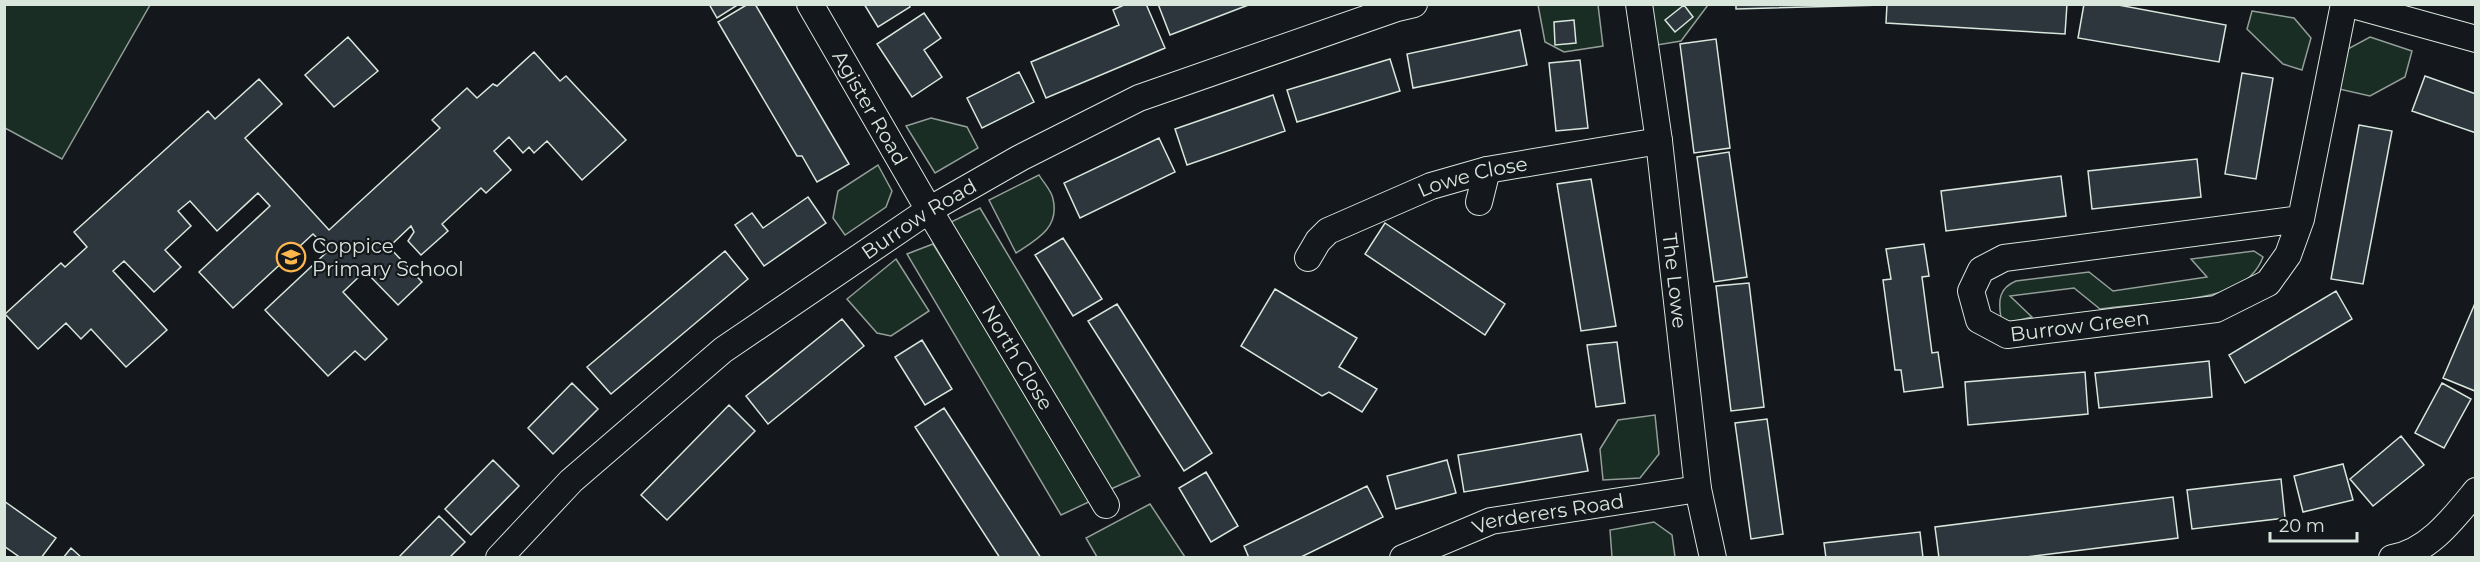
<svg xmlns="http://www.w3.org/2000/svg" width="2480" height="562" font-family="Montserrat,sans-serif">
<rect width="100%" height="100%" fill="#14181c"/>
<path fill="#1a2d24" stroke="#939e99" stroke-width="1.5" d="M4,5H150L62,159L5,128Z
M1538,5H1598L1603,46L1564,52L1545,42Z
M1647,5H1708L1681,41L1651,46Z
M2252,11L2294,18L2311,38L2302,70L2283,64L2247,29Z
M2370,37L2412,51L2405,77L2370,96L2339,89L2346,50Z
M931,118L967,127L978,148L935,173L906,126Z
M878,165L892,191L886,207L845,235L833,218L838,191Z
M1039,175C1043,182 1052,191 1053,199C1060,228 1036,240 1016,253L989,200Z
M980,208L1140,476L1111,489L951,222Z
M933,244L1093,500L1061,515L907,254Z
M2254,251L2263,257C2258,271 2245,284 2231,289C2196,302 2138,304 2100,309L2074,288L2010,296L2032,317L2011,322L2001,318C1998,300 1999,288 2016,281L2089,272L2113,291L2207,277L2191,259Z
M896,259L929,311L891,336L877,333L847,299Z
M1655,415L1659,454L1640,478L1603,480L1600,449L1618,420Z
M1150,504L1185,557H1097L1086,538Z
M1654,522L1672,535L1675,557H1612L1610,530Z"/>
<path fill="#2c363c" stroke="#d8e6dc" stroke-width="1.5" d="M709,4H739L717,18Z
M748,4H755L849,164L817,182L802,156H797L718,22Z
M864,4H909L910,7L878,27Z
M1126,4H1146L1165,48L1046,98L1031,62L1119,25L1113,10Z
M1158,4H1251L1170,35Z
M1736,4H1883V5L1736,9Z
M1887,4H2067L2065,34L1886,23Z
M2084,4H2113L2226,25L2219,62L2078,38Z
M1684,5L1693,17L1675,32L1665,20Z
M924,13L941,38L924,50L942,77L912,97L877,44Z
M1574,20L1576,43L1555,45L1554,22Z
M1520,30L1527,65L1413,88L1407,54Z
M348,37L378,71L334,107L305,75Z
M1716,39L1730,148L1694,153L1680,44Z
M534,52L560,81L566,76L626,140L582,180L547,141L534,153L529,147L523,153L509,137L494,151L511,170L486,193L481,188L442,224L448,231L421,255L408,241L414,232L411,226L389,247L422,282L398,305L365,271L343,292L387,339L365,360L355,351L328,376L265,310L329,250L313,234L233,308L199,272L270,206L258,193L217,231L190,201L178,211L191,226L165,250L181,267L154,292L124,261L113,271L167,330L126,367L91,329L81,339L66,323L38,349L5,314L61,263L65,267L87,247L74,232L208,111L215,119L259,79L282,104L245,138L329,230L440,128L432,120L467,88L477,98L493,84L497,86Z
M1390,59L1400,91L1297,122L1287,90Z
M1580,60L1588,128L1556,131L1549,63Z
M1019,72L1034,102L982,128L967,98Z
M2242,73L2273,78L2256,179L2225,174Z
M2425,76L2476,94V133L2412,111Z
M1273,95L1285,131L1187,165L1175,129Z
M2359,125L2392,131L2363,284L2331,279Z
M1159,138L1175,172L1080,218L1064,183Z
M1729,152L1747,277L1714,282L1697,157Z
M2197,159L2201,197L2092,209L2088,171Z
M2061,176L2066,216L1946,231L1941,191Z
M1591,179L1616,326L1581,331L1557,184Z
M808,197L826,223L764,266L735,225L752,213L763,228Z
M1385,223L1505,304L1485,335L1365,254Z
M1063,238L1102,299L1073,316L1035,255Z
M1924,244L1929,276L1922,277L1932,353L1938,352L1943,387L1904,392L1901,370H1895L1883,280L1891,279L1886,249Z
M725,251L748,279L611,394L587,367Z
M1749,283L1764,407L1731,411L1716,286Z
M1275,289L1357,338L1339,367L1377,389L1362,412L1329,392L1322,396L1241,346Z
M2336,291L2352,319L2245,383L2229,355Z
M2476,301V390L2475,391L2443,378Z
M1117,304L1212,453L1184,471L1088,321Z
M842,319L864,346L768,424L746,396Z
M922,340L952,389L925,405L895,357Z
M1617,342L1625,403L1596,407L1587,345Z
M2209,361L2212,397L2099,408L2095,373Z
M2085,372L2088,414L1968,425L1965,382Z
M572,383L598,409L553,454L528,428Z
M2442,383L2471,399L2444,448L2415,433Z
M729,405L755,431L667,520L641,495Z
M944,408L1041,558H1000L915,427Z
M1767,419L1783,534L1751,539L1735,423Z
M1581,434L1588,471L1464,492L1458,455Z
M2401,436L2424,465L2373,506L2350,479Z
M493,460L519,486L471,535L445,509Z
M1447,460L1456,493L1396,509L1387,476Z
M2343,464L2353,500L2303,512L2294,476Z
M1206,472L1238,526L1211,542L1179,488Z
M2281,479L2285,518L2192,529L2187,490Z
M1367,486L1383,517L1299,558H1249L1244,546Z
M2173,497L2178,538L2018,558H1939L1935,527Z
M4,501L56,538L41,558H21L4,546Z
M439,516L465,542L449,558H398Z
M1920,532L1923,558H1826L1824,543Z
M71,548L82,558H63Z"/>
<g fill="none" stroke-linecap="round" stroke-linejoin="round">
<g stroke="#d8e6dc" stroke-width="28">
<g id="minor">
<path id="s1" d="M810,4L929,210L1106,505"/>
<path id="s2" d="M1639,4L1659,141L1698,489L1713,558"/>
<path d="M2349,4L2476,39"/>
<path d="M1479,202L1487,170"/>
<path id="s3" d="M2301,219L2004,258L1981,270L1971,291L1979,320L2007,335L2216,309L2268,283L2288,255L2301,219L2344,4"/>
<path id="s4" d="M1308,258L1318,241L1328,231L1431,186L1487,170L1659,141"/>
<path id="s5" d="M499,558L571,481L723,350L929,210L1020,158L1139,98L1397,8L1414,4"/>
<path id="s6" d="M1403,558L1491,521L1698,489"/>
<path d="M2392,558C2428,552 2453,519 2476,491"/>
</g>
</g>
<use href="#minor" stroke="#14181c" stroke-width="26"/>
</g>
<defs>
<g id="school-ring" transform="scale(1.5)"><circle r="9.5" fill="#14181c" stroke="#ffb74d" stroke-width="1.5"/><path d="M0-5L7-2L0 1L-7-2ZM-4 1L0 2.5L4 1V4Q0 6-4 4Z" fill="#ffb74d"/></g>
</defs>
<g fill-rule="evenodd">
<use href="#school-ring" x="291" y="257"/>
</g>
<g text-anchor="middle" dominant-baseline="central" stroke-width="4.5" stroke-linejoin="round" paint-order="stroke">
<g font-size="20" fill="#d8e6dc" stroke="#14181c">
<text stroke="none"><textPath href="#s1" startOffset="120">Agister Road</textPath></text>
<text stroke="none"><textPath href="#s4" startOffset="189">Lowe Close</textPath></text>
<text stroke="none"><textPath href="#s5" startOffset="542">Burrow Road</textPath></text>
<text stroke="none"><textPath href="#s2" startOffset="279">The Lowe</textPath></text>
<text stroke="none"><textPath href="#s3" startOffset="484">Burrow Green</textPath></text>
<text stroke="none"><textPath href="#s1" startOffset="410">North Close</textPath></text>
<text stroke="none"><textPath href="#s6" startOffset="153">Verderers Road</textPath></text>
</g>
<g font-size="20" fill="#d8e6dc" stroke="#14181c" text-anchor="start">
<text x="312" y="246">Coppice<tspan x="312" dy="23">Primary School</tspan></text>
</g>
</g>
<rect width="2480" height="562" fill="none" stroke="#d8e6dc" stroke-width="12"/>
<path d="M2270 532v9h87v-9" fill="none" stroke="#d8e6dc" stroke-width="3"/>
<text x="2279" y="532" font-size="18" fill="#d8e6dc" stroke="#14181c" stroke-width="4.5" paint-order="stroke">20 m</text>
</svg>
